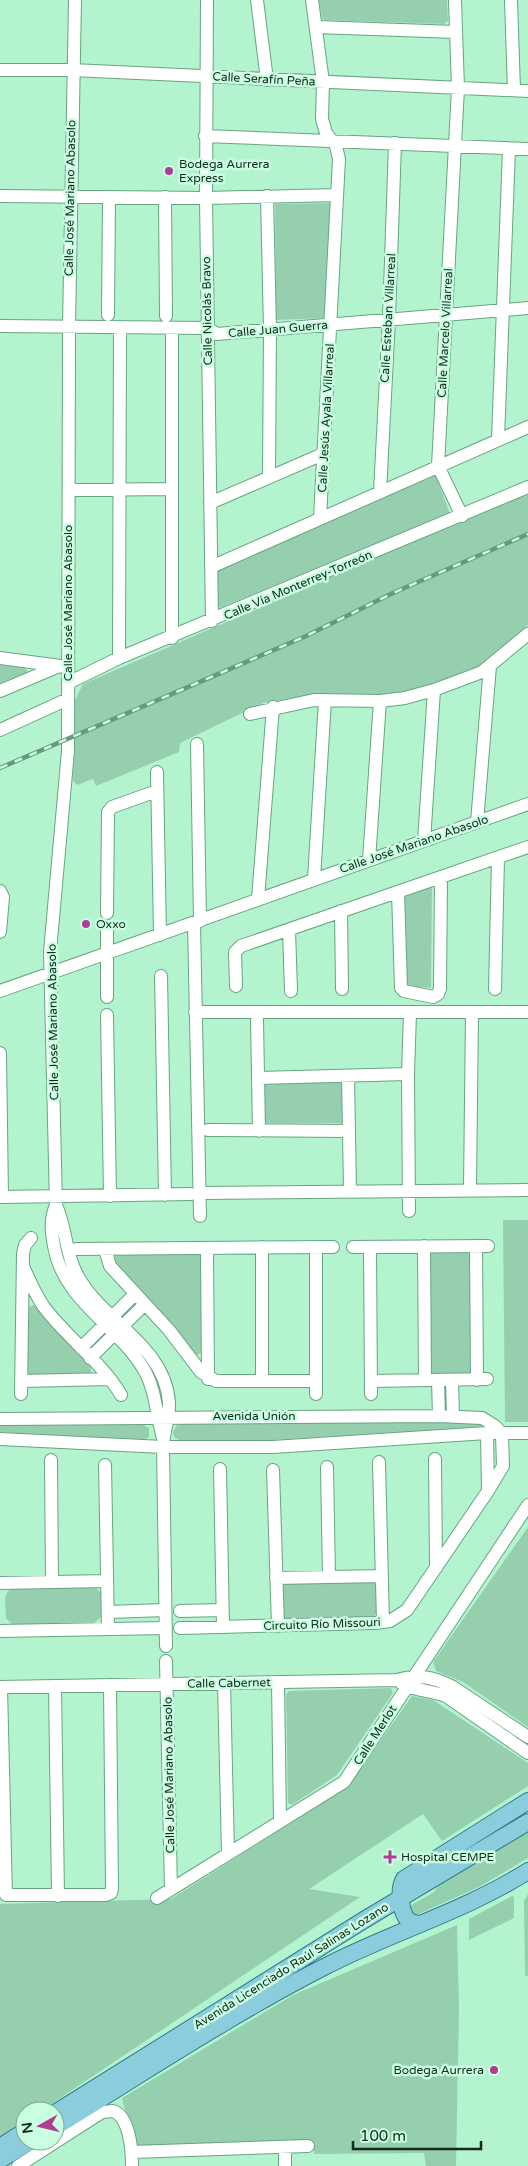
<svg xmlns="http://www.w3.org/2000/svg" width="528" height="2166" font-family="'Varela Round',sans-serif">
<rect width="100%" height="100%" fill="#b3f4cf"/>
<path fill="#96cfae" d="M319,0H447L448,21L444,24L324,20L322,18Z
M333,203L326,318L276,320L275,204Z
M435,473L450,514L217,609L216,570Z
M528,492V625L496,654L477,668L462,675L405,692L380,695L318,694L263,703L180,743L179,752L96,786L93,779L77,785L73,781L74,702L83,684Z
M0,664L25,668L28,672L0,685Z
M432,885L431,988L404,986L403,896Z
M343,1081V1123H262L261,1085Z
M503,1220H528V1422H505Z
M433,1252H467L470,1255L471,1372L469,1374L431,1373L429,1256Z
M199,1253L202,1256V1352L197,1355L192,1352L181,1335L113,1260L117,1254Z
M33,1305L37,1307L91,1366V1373L28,1375V1308Z
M481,1422L483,1425L480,1427L257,1441H181L174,1437L173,1432L177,1425L182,1424Z
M21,1424L143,1425L149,1428V1437L143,1440L0,1432V1425Z
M528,1527V1727L463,1682L436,1671L433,1662Z
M373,1582L377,1586V1613L373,1617L284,1618L283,1586L286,1583Z
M14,1588H96L102,1594V1616L93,1624L13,1625L6,1618L5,1598L8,1591Z
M391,1688L393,1693L337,1775L292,1805L288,1803L286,1695L289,1691Z
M412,1696L433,1700L528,1763V1786L442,1841L423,1814L309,1889L360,1897L41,2111H25V2122L0,2139V1904L171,1899L348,1786Z
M528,1831V1858L479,1887L412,1917L408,1907L434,1892L440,1883Z
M528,1894V1976H525L524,1901Z
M512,1896L514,1897V1918L469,1940V1919Z
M457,1925L459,2010L456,2166H426L424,2153L314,2154L313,2141L134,2147L122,2098L293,1995Z"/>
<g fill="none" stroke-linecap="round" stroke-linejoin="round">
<g stroke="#66a582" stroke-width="14">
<path id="minor" d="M75,0L69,326L68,751L50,952L56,1205C50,1219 51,1230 54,1246C63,1300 116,1324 143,1368C156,1389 156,1414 163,1438
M207,0L206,198L212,621
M257,0L267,80
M312,0L323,82L322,119L326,133L336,146L339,159L320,518
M455,0L458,88L438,466L462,516
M511,0L514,90
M316,27L456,32
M0,70H72L528,91
M205,136L528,149
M0,196L206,198L337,195
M267,196L270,330L269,477
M165,197L166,316
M108,315L109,197
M0,326L207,328L217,334L528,308
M498,439L509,149
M69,490L172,489
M380,492L389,319L395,143
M210,503L323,454
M211,567L528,427
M172,638V328
M0,658L68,667
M119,658L120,327
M68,683L119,658L528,487
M0,691L57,667
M250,714L314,700L380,701L405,698L434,690L482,672L528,634
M0,730L68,699
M197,744L200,921
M157,772L160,935
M477,822L490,666
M424,841L434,690
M369,860L380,701
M314,879L325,700
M0,891L3,897L0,932
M398,892L401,988L404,991L433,997L438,994L440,989L441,878
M258,899L273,707
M341,911L342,989
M107,913L108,812L112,807L157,791
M194,923L200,1216
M289,930L291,991
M161,976L165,1195
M236,986L235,952L241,946L528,847
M495,989L498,858
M0,991L528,804
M107,997V926
M195,1012H528
M107,1015L110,1196
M257,1020L259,1131
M0,1053L2,1197
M348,1076L350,1190
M258,1078L408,1074
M208,1130L349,1131
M470,1189L472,1012
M199,1193L528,1190
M0,1197L191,1194
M56,1205C67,1230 65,1256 80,1280C106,1323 165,1347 169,1402C170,1418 163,1432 163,1447L166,1646
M409,1211L408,1074L410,1013
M424,1246L425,1380
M476,1246L477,1380
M262,1247V1381
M316,1247V1394
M353,1247L488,1246
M370,1247L371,1394
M207,1248L208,1379
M76,1249L333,1247
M105,1249L110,1266L169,1330L201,1372L216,1381H316
M23,1266C29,1280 35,1294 44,1307C67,1338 102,1362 121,1395
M81,1348L135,1294
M90,1358L145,1304
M438,1380L439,1416
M452,1380L453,1417
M21,1381L110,1379
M371,1381L487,1379
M21,1394L23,1254L25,1245L31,1238
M0,1419L439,1416L482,1418L495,1426L502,1434L503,1466L488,1491L407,1610L390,1621L375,1623L180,1628
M487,1433L488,1491
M0,1439L163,1447H273L487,1433H528
M435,1459L436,1568
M51,1460L52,1582
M379,1462L383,1622
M105,1465L108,1629
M327,1467L329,1577
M220,1469L223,1627
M273,1470L278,1626
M276,1578L382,1576
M0,1583L107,1581
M180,1611L222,1610
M108,1612L165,1610
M0,1631L166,1628
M166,1661L171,1889
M278,1682L280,1821
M224,1683L228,1853
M401,1683C411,1690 433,1691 446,1696L528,1753
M55,1686L58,1896
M0,1687L397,1680C418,1674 434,1677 453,1687L528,1737
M1,1687L6,1895H106L111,1893L112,1889L110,1685
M157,1898L344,1782L528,1505
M285,2147V2166
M132,2152L308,2146
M18,2166L102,2112L113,2111C130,2117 132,2151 132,2166"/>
</g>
<g stroke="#2d7d8c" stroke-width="18">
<path id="major" d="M421,1924C417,1924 412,1923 409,1921C400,1913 398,1889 404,1879L528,1801
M55,2113L364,1920L528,1822
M55,2127C145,2072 232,2014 326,1966C392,1932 465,1911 528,1871
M0,2147L25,2131
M0,2160L31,2141"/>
</g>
<use href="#minor" stroke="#fff" stroke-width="12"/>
<use href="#major" stroke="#8bccdd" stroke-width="16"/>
<g stroke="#69987e" stroke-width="4.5">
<path id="rail" d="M0,768L304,637L393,593L528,534"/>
</g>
<use href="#rail" stroke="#cafee0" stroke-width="2.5" stroke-dasharray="8" stroke-linecap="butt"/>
</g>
<g fill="#b13c95" stroke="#cafee0" stroke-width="2">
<circle cx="169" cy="171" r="5"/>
<circle cx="86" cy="924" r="5"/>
<path d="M387.5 1849.5h5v5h5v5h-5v5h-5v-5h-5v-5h5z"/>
<circle cx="494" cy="2070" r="5"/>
</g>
<g text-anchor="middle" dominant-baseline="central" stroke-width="5" stroke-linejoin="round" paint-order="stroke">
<g font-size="12" fill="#102a1d" stroke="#cafee0">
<text transform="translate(264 79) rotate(3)">Calle Serafín Peña</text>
<text transform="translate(70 198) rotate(-89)">Calle José Mariano Abasolo</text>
<text transform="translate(207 311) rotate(-91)">Calle Nicolás Bravo</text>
<text transform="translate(388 318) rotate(-87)">Calle Esteban Villarreal</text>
<text transform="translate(278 329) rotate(-5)">Calle Juan Guerra</text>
<text transform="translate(445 333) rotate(-87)">Calle Marcelo Villarreal</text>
<text transform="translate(326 418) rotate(-87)">Calle Jesús Ayala Villarreal</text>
<text transform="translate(298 585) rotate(-23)">Calle Vía Monterrey-Torreón</text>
<text transform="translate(68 603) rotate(-90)">Calle José Mariano Abasolo</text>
<text transform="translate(414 844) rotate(-19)">Calle José Mariano Abasolo</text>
<text transform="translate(53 1022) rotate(-91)">Calle José Mariano Abasolo</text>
<text x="254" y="1416">Avenida Unión</text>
<text transform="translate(322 1624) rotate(-2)">Circuito Río Missouri</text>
<text transform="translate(229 1683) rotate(-1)">Calle Cabernet</text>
<text transform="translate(375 1735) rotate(-57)">Calle Merlot</text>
<text transform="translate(169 1775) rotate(-91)">Calle José Mariano Abasolo</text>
<text transform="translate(291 1966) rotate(-32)">Avenida Licenciado Raúl Salinas Lozano</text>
</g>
<g font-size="12" fill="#102a1d" stroke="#cafee0" text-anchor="start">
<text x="179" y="164">Bodega Aurrera<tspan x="179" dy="14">Express</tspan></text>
<text x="96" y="924">Oxxo</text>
<text x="401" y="1857">Hospital CEMPE</text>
<text x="484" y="2070" text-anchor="end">Bodega Aurrera</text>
</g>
</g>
<g transform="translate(40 2126) rotate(262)"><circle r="24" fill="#cafee0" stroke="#80a992"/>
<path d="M0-4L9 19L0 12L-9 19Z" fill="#b13c95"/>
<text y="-8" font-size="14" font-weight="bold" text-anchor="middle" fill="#102a1d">N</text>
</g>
<path d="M353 2141v8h128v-8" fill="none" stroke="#102a1d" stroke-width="2.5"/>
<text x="360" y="2141" font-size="15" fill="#102a1d" stroke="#cafee0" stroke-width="4" paint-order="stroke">100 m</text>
</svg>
